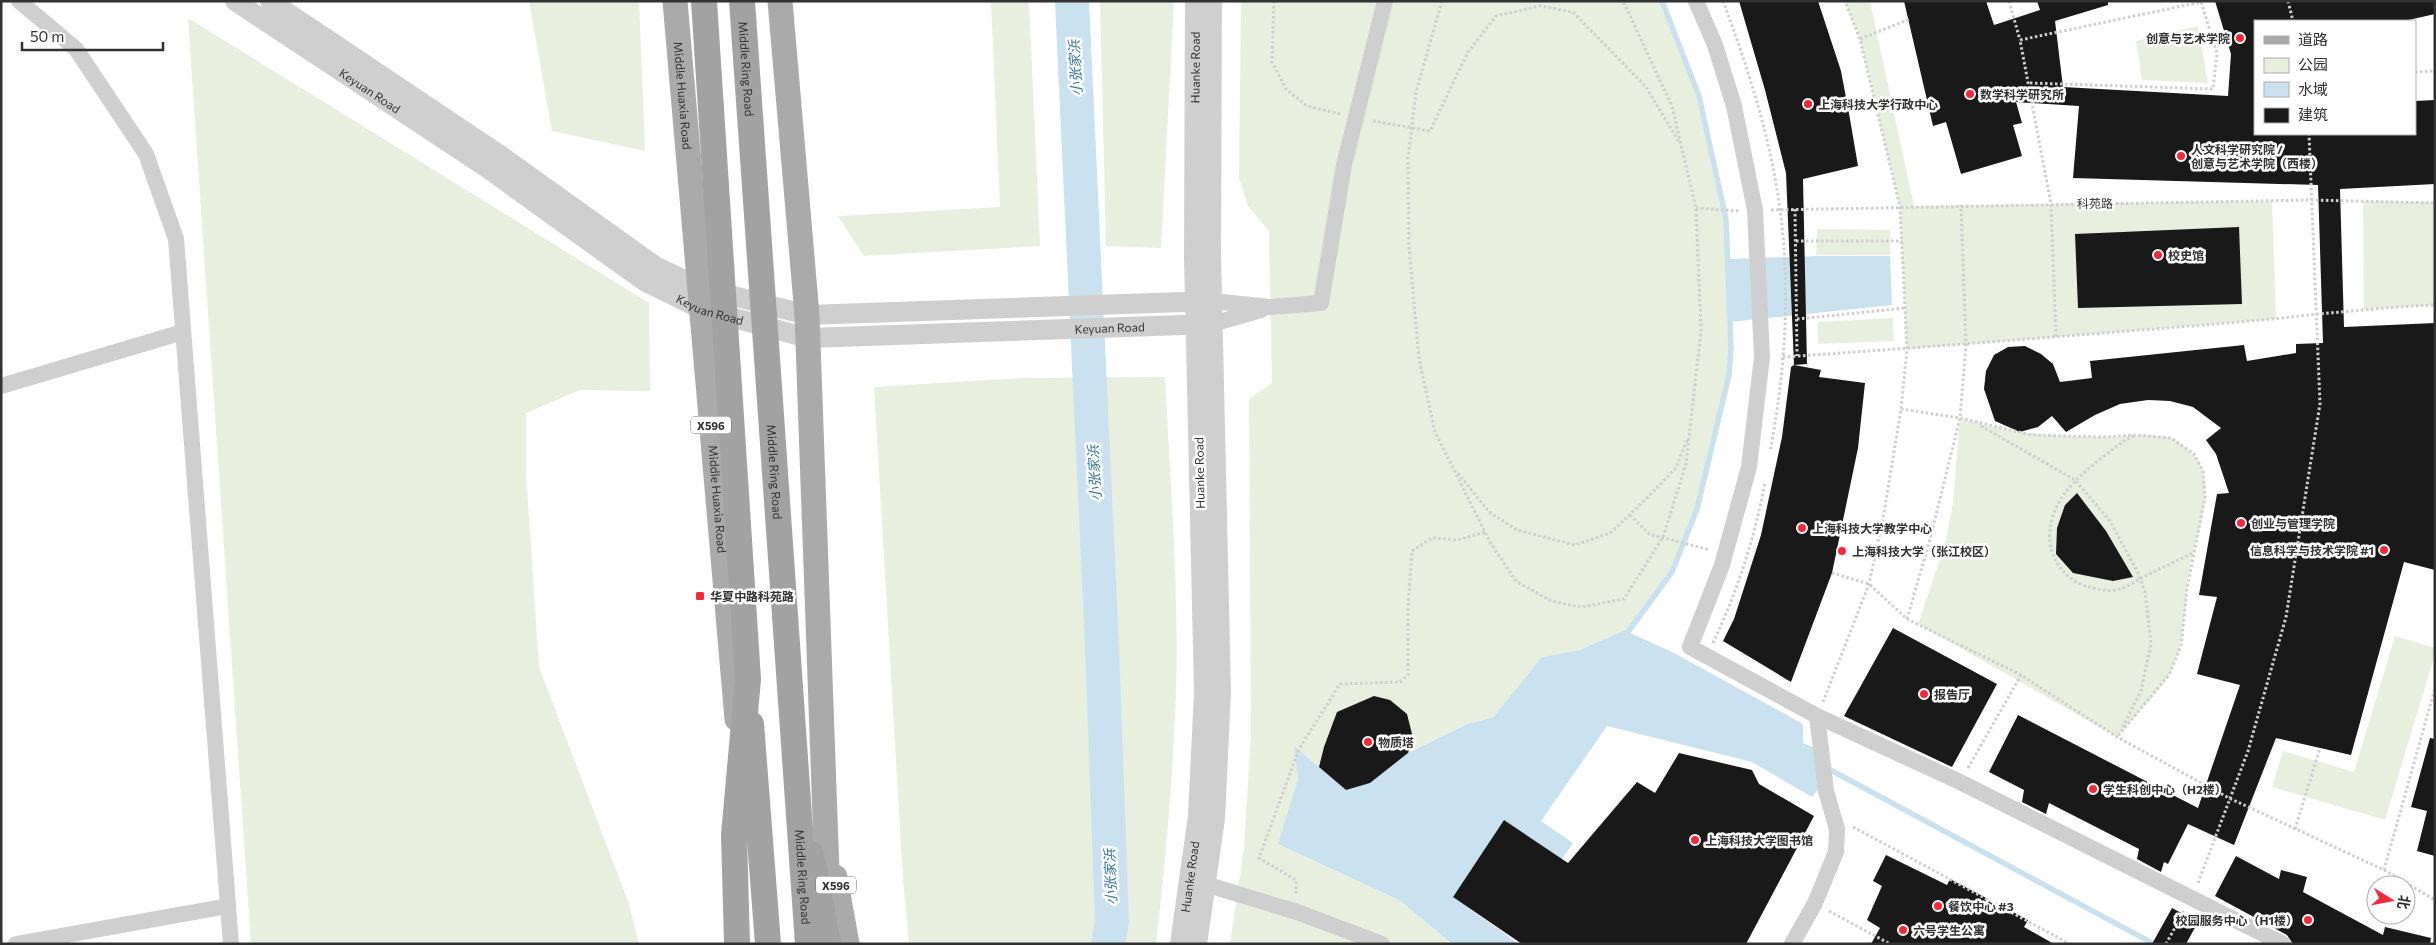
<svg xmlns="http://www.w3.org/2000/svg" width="2436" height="945" font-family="Commissioner,'Noto Sans SC',sans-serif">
<rect width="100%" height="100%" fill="#fff"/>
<path fill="#e8efdf" d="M529,1H639L645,151L552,131Z
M991,1H1029L1040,246L864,256L838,216L1000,207Z
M1100,1H1174L1161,248L1106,246Z
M1241,1H1662L1698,91L1726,219L1731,348L1729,375L1701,492L1672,572L1628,632L1580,653L1543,660L1498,716L1467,724L1408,753L1370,783L1346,790L1295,747L1298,779L1279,844L1399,900L1448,941L1447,944H1230L1244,848L1251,733L1249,399L1272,383L1269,231L1248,206L1239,178Z
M1845,1H1870L1914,206L2272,201L2276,319L1907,349L1900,207L1860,39Z
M188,18L649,303L650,391L580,390L526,413V474L539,667L629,904L639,944H251Z
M2198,26L2208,83L2142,80L2136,41Z
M2363,201L2435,202V305L2364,309Z
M1817,229L1890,230V255H1816Z
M1893,318L1894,341L1818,344V322Z
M1165,377C1170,481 1179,587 1176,691C1173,775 1166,860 1156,944H909L903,879L874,387L1021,378Z
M1960,418C2007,433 2053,437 2102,437C2124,437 2149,432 2170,438C2176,439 2181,445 2186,448C2223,475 2197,531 2190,566C2184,603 2187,637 2170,673C2162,689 2130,721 2117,737L1918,624L1945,544L1953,503Z
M2395,636L2435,648V654L2385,820L2272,787L2283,751L2354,772Z"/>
<path fill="#cae2f0" d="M1815,256H1890L1892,305L1730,322L1727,259Z
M1628,632L1674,653L1803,724V743L1815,748L1820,787L1812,797L1752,762L1607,726L1541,821L1573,843L1562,859L1504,820L1453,897L1519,944H1452L1399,900L1278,844L1298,779L1294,746L1346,790L1370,783L1408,753L1467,724L1498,716L1543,660L1580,653Z"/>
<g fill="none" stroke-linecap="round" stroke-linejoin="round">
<path stroke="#cae2f0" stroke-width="5.5" d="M1497,723L1498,716L1543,660L1580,653L1628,632L1672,572L1697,509L1729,375L1731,348L1726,219L1699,96L1662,1
M1825,767L2154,944"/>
<path stroke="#cae2f0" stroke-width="34" d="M1072,1L1102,646L1112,922L1108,944"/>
</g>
<path fill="#191919" d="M1739,1H1818L1841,71L1850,119L1858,166L1803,179L1807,364L1794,365L1786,173L1765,90Z
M1904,1H1986L1994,25L2040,10L2037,1H2108V5L2055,21L2063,87L2228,96L2231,54L2215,1H2435V14L2404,21H2255V134H2415V101L2435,100V184L2340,189L2344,327L2435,323V570L2404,562L2351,755L2276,738L2234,845L2188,824L2168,864L2164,862L2161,872L2137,859L2139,849L2049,803L2046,814L2022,802L2024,790L1989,772L2018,715L2198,808L2240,685L2197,674L2217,597L2199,595L2217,494L2229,493L2216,454L2206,440L2221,428L2193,407L2170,401L2148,400L2120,404L2095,415L2066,432L2052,416L2038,427L2020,432L1995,421L1984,389L1986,371L1994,355L2008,347L2025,346L2041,354L2053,364L2060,382L2092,378L2090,361L2244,345L2247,361L2296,353V344L2323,343L2318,185L2073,178L2079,106L2016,102L2022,123L2013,125L2022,156L1961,174L1946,122L1933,126Z
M2239,227L2242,304L2078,308L2075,234Z
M1794,365L1821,370L1819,377L1865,383L1858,448L1832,573L1791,682L1723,641L1734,619L1761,535L1782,437L1791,367Z
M2077,493L2106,531L2133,577L2113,581L2073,573L2056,554L2057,528L2065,505Z
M1893,628L1997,684L1952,767L1844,716Z
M1374,696L1390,700L1407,714L1413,738L1408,753L1370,783L1346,790L1319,767L1324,747L1337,712Z
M2430,738L2435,739V856L2417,851L2427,811L2411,807Z
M1679,753L1752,770L1759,784L1814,816L1746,944H1522L1453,897L1504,820L1568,863L1637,782L1655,793Z
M1886,855L1947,885L1950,879L2028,920L2024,927L2054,944H1871L1880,928L1867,920L1882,886L1873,881Z
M2236,856L2279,879L2281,870L2307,877L2303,892L2383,935L2385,927L2431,938L2430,944H2293L2287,935L2215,896Z
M2172,908L2198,922L2186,944H2152Z"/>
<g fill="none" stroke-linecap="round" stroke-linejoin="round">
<path stroke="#cfcfcf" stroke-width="3" stroke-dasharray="2.5 2.5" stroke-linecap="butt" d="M1274,1L1272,62L1286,89L1307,106L1340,114
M1442,1L1416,92L1408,159L1409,247L1419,359L1435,432L1490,542L1516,581L1551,601L1581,607L1624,599L1663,537L1686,464L1701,331L1696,208L1681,145L1672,106L1623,1
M1723,1C1748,68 1771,139 1780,210C1791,289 1785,373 1770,452
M2009,1L2020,40
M2288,1L2293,21
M1860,39L1910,19
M2415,72L2435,71
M2030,83L2213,89L2217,53L2201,2L2020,40L2051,204L2056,337
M1373,121L1430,131L1468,52L1496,16L1540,6L1573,12L1646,87L1679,142
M1696,208L1739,211
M1795,209L1797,356
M1771,210L2312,200L2435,203
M1796,241H1902
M1797,319L1905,308
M1783,357C1931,347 2079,335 2228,323C2297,317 2365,308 2435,305
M1901,409L1960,418L2031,435L2103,437L2136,435L2171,438L2194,454L2203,471L2205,497L2187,589L2181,646L2169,675L2117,737
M1981,426L2075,480L2110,521L2138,573L2145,592L2151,644L2141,691L2121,730
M2134,436L2125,440C2092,466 2046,494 2050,542C2052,557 2058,567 2069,577C2081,587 2105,593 2120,589C2127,587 2134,582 2140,579C2158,569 2177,561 2195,552
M1458,473L1489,512L1517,530L1575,545L1610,533L1635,510L1676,468L1687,440
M1630,515L1649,534L1710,550
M1832,573L1869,584L1907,619L2021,675L2117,737L2229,798L2384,870L2435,900
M1907,619L1930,539L1960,418L1966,345L1961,205
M1713,643C1737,592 1755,537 1765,482
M1823,702L1869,584L1884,513L1901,409L1907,349L1900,207L1860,39L1845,1
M1968,768L2021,675
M1853,827L2070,944
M2295,829L2320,748
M2384,870L2435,688
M2198,883L2248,751L2286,617L2320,404L2309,134
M1296,894V880L1259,858L1299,749L1340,684L1400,682L1408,675V608L1412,551L1432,538L1457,540L1486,532
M1829,911L1890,944
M2166,944L2184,911"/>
<path stroke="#cfcfcf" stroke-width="16" d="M19,1L76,49L146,154L176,239L231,944
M1696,1L1715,45L1734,106L1755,210L1762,357L1749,467L1722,565L1690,647L1817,716L1960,782L2283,944
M1212,301L1270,307L1321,303L1344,165L1385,1
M1212,324L1261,310
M1,386L183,332
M1205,884L1297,912L1382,944
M16,944L228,906
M1792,944L1815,903L1836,852L1837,829L1826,791L1817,716"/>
<g stroke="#cfcfcf" stroke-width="20">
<path id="s1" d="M235,1L487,168L644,281L701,309L808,338L1212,324"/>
<path d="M270,1L497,153L655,266L699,287L807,315L1212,301"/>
<path id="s2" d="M1180,944L1198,816L1204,692L1194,255L1195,1"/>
<path d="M1197,944L1215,818L1221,692L1211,254L1212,1"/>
</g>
<g stroke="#aaa" stroke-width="25">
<path id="s3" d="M675,1L737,719"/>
<path d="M780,1L807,315L828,900"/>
<path d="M835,877L847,944"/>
</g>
<path stroke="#a2a2a2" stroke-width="26" d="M751,724L768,944
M811,854L828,944"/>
<g stroke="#a2a2a2" stroke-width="26">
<path d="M704,1L748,679L734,835L737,944"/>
<path id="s4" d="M742,1L808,944"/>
</g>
</g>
<g fill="#f42939" stroke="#fff" stroke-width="2">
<circle cx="2240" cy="38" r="5"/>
<circle cx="1970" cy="94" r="5"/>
<circle cx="1808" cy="104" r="5"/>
<circle cx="2181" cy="156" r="5"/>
<circle cx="2158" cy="255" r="5"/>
<circle cx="2241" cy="523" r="5"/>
<circle cx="1802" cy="528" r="5"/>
<circle cx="2384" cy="550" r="5"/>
<circle cx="1842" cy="551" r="5"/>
<rect x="695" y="591" width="10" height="10" rx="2.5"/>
<circle cx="1924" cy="694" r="5"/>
<circle cx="1368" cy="742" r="5"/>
<circle cx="2093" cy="789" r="5"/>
<circle cx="1695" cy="840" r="5"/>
<circle cx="1938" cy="906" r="5"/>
<circle cx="2308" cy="920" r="5"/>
<circle cx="1903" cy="930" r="5"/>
</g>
<g text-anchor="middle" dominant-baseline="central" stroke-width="5" stroke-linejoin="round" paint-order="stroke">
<g fill="#fff" stroke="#707070" stroke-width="1">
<rect x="691" y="416.5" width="40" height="17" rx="4"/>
<rect x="816" y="876.5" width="40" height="17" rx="4"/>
</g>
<g font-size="11" font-weight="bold" fill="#323232">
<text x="711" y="425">X596</text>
<text x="836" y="885">X596</text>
</g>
<g font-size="12" font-weight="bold" fill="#323232" stroke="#fff" text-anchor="start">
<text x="2230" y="38" text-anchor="end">创意与艺术学院</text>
<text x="1980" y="94">数学科学研究所</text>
<text x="1818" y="104">上海科技大学行政中心</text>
<text x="2191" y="149">人文科学研究院 /<tspan x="2191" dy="14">创意与艺术学院（西楼）</tspan></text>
<text x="2168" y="255">校史馆</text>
<text x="2251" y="523">创业与管理学院</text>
<text x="1812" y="528">上海科技大学教学中心</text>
<text x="2374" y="550" text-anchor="end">信息科学与技术学院 #1</text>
<text x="1852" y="551">上海科技大学（张江校区）</text>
<text x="710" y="596">华夏中路科苑路</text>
<text x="1934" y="694">报告厅</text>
<text x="1378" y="742">物质塔</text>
<text x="2103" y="789">学生科创中心（H2楼）</text>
<text x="1705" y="840">上海科技大学图书馆</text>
<text x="1948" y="906">餐饮中心 #3</text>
<text x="2298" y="920" text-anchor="end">校园服务中心（H1楼）</text>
<text x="1913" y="930">六号学生公寓</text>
</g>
<g font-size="12" fill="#323232" stroke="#fff">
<text stroke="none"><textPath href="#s4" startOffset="68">Middle Ring Road</textPath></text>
<text stroke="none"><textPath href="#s2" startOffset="878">Huanke Road</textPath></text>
<text stroke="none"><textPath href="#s1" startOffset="162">Keyuan Road</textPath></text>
<text stroke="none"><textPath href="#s3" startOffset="95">Middle Huaxia Road</textPath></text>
<text transform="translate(2095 203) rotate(-1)">科苑路</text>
<text stroke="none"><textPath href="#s1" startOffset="568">Keyuan Road</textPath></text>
<text stroke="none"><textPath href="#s1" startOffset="972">Keyuan Road</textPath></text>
<text stroke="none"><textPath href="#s4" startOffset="472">Middle Ring Road</textPath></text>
<text transform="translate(1199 473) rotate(-91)">Huanke Road</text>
<text stroke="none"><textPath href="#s3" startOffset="500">Middle Huaxia Road</textPath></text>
<text stroke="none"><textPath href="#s4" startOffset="878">Middle Ring Road</textPath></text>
<text stroke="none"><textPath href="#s2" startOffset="68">Huanke Road</textPath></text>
</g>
<g font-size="14" font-style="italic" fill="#37769c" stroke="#fff">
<text transform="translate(1075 68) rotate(-93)">小张家浜</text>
<text transform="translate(1094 473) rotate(-93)">小张家浜</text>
<text transform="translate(1110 877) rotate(-92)">小张家浜</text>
</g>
</g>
<rect width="2436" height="945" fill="none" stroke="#323232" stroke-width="5"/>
<rect x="2254" y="20" width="162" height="115" fill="#ffffff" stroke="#adadad"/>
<rect x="2264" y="36" width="25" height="8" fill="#aaaaaa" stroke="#adadad"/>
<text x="2298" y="45" font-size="15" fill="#323232">道路</text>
<rect x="2264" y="58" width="25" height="15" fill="#e8efdf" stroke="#adadad"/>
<text x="2298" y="70" font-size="15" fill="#323232">公园</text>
<rect x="2264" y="82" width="25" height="15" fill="#cae2f0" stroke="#adadad"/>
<text x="2298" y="95" font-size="15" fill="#323232">水域</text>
<rect x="2264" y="108" width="25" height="15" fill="#191919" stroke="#adadad"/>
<text x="2298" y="120" font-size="15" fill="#323232">建筑</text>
<g transform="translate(2391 900) rotate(100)"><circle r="24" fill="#ffffff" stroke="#adadad"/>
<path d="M0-4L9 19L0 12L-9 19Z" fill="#f42939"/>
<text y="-8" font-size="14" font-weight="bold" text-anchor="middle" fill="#323232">北</text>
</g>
<path d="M22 42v8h141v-8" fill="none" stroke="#323232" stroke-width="2.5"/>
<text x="30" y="42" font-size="15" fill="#323232" stroke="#ffffff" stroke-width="4" paint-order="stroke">50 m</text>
</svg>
